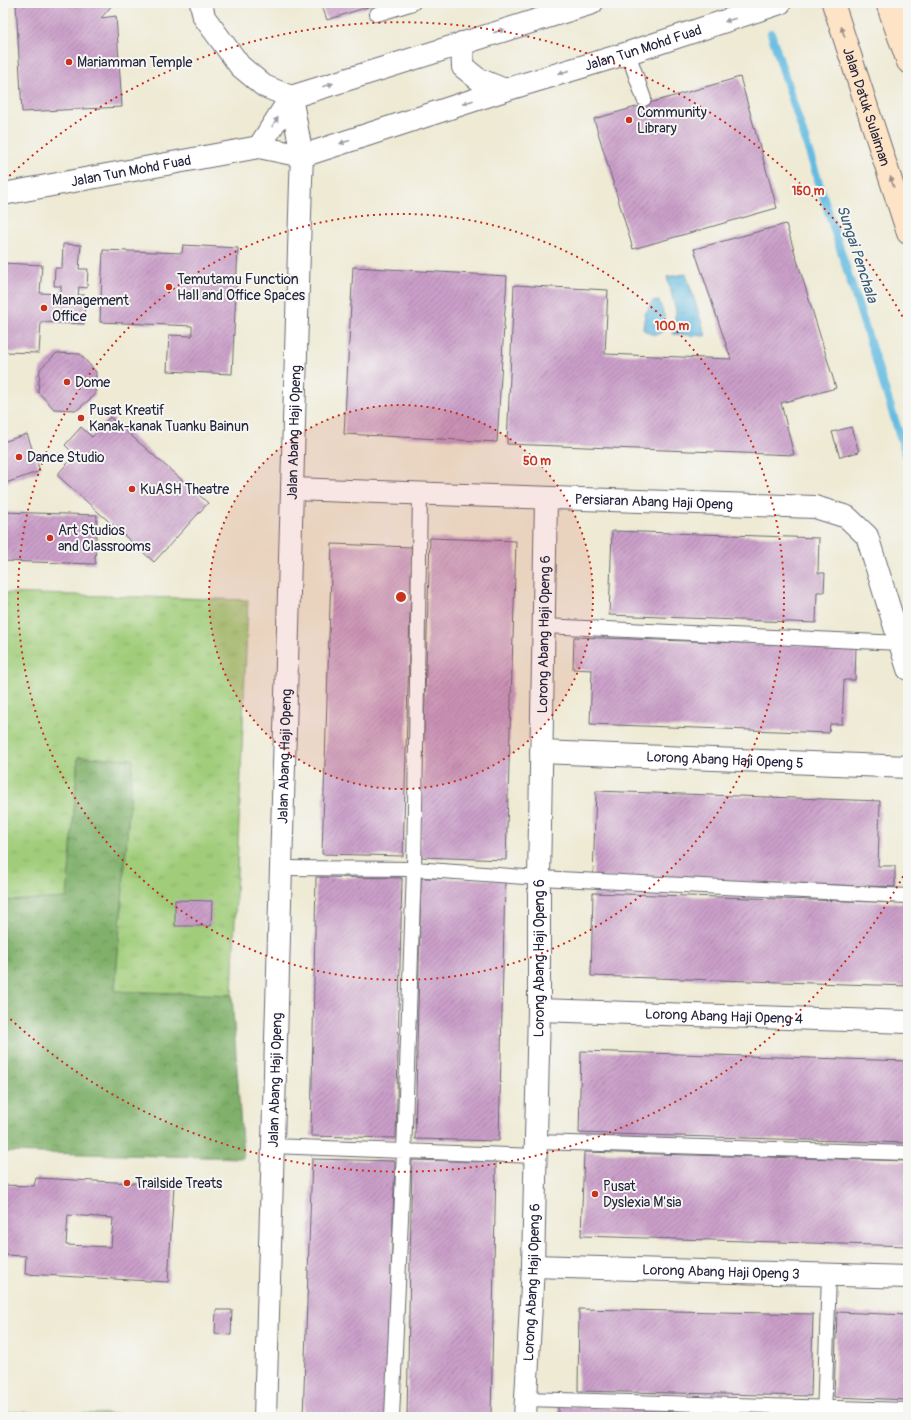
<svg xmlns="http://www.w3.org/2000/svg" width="911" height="1420" font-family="Pangolin,sans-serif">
<defs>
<pattern id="grass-tufts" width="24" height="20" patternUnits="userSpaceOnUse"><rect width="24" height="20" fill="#a1cd7a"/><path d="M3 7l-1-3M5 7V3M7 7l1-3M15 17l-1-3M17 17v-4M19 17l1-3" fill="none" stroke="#8ab06a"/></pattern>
<pattern id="forest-crowns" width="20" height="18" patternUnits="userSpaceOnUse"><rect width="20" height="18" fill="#80b06a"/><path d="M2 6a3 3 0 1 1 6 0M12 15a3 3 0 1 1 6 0" fill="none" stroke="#688f58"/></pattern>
<pattern id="park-dots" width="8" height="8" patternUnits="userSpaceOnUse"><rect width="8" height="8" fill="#a1cd7a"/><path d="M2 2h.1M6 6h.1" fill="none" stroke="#8ab06a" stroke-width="1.8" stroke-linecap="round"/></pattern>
<pattern id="water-ripples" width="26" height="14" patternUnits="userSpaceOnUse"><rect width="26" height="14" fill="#64bbe1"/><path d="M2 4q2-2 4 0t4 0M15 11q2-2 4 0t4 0" fill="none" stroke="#56a0c2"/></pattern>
<pattern id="building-hatch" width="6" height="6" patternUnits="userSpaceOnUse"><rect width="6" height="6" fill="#ca9fc9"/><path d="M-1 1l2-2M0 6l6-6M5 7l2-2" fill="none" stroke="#a481a4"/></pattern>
</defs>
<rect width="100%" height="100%" fill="#f6f6f2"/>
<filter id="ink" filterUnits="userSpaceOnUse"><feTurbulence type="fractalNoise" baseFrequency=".025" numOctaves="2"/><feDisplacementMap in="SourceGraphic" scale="8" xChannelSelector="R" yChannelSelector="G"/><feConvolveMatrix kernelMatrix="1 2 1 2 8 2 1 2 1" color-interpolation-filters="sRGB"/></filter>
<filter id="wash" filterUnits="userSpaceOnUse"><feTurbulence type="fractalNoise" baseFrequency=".012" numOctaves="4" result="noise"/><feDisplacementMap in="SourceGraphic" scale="16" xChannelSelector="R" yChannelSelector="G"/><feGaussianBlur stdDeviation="0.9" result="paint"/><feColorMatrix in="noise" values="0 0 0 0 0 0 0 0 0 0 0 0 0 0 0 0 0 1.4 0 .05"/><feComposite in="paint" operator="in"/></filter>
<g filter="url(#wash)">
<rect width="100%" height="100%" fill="#eeead4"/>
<path fill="url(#grass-tufts)" stroke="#62785a" d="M3,593L248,600L232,995L115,991L133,759L78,757L68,899L3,901Z"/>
<path fill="url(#forest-crowns)" stroke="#516952" d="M78,757L133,759L115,991L232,995L243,1158L3,1152V901L67,898Z"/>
<path fill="url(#park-dots)" stroke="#62785a" d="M3,1412L227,1416L3,1417Z"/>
<path fill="url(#water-ripples)" stroke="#436e8e" d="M686,274L706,336L673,334L676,310L667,277Z
M653,301H659L666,321V330C657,336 651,336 643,329L645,314Z"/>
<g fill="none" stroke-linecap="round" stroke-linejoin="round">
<path stroke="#64bbe1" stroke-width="8" d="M771,33L908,461"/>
</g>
<g id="blocks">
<path fill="url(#building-hatch)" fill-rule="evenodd" d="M16,3H114L101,18L116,16L122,107L22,112Z
M321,3H380L327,20Z
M740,77L777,208L633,249L594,119Z
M786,224L836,388L781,403L794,455L507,444L514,285L608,290L605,354L731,359L694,249Z
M63,244L81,245L79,269H88L87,288L79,287L78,295H85L84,324L41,322L39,353L3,352V263L42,265L40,293L61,294V286H54L55,268H62Z
M183,245L238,248L232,374L167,371L169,335L192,336V326L100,322L103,250L182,253Z
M353,267L507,276L497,442L344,434Z
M57,353L80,354L96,372L95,395L77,410L54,409L38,392L40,369Z
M110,417L208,503L154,562L57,475L75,455L65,445L81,427L92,437Z
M851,427L859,452L840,457L832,432Z
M27,434L40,471L3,484V442Z
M3,512L97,515L95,564L3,561Z
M612,531L819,538L818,573H825L824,592H817L816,623L609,615Z
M430,538L516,541L506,860L420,857Z
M332,544L412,547L403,856L322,854Z
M574,637L856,647L855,680H844L842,724H830L829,733L590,724L592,670L573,669Z
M596,791L880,801L878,866H895V887L593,877Z
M316,877L402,878L396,1138L311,1136Z
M421,878L505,880L499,1141L415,1139Z
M593,893L908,903V986L591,976Z
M175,900L212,901L211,926H175Z
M581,1051L908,1061V1143L579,1133Z
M584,1152L908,1161V1246L581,1236Z
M312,1159L395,1161L386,1417H303Z
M412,1160L496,1162L491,1417H407Z
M36,1178L174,1185L168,1282L25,1274L26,1256L3,1255V1185L34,1186ZM68,1215L113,1218L111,1247L66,1245Z
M579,1309L813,1314L811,1396L578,1391Z
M216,1310H232L231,1335L215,1334Z
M837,1312L908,1315V1400L834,1397Z
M558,1406L770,1416V1417H558Z"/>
</g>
</g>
<g filter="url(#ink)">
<use href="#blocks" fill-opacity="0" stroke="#696871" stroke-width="1"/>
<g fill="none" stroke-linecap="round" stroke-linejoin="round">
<g stroke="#696871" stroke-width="16">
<path id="service" d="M377,14L413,3
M628,53L644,99
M544,626L900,643
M281,868L414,869L539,878L908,896
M536,1142L908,1153
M272,1146L536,1156
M525,1399L908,1410
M392,1417L404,1152L414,869L420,494
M824,1417L829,1275"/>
</g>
<g stroke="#696871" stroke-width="24">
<g id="minor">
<path d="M201,3L204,17L240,66L264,86L291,97"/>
<path d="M462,43L463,67L478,79L505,90"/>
<path d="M259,147L291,97L592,3"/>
<path id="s1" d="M3,194L259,147L302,156L505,90L628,53L780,3"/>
<path id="s2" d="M292,489L815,507L847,517L867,536L908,669"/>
<path id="s3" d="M541,752L908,767"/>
<path id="s4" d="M539,1010L908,1022"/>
<path id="s5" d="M533,1266L908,1277"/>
<path id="s6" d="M265,1417L301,181L302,156L291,97"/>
<path id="s7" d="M525,1417L533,1266L539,1010V878L546,499"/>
</g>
</g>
<g stroke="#696871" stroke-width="24">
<g id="secondary">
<path id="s8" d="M833,3L908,233"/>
<path d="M887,3L908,62"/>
<path d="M904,39L906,3"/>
</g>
</g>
<use href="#service" stroke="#fff" stroke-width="14"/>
<use href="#minor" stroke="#fff" stroke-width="22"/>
<use href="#secondary" stroke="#fee4c6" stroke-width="22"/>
</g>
<defs><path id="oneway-solid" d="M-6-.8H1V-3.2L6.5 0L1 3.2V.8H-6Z"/></defs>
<g fill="#9c9ca7">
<use href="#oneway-solid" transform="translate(730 20) rotate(162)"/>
<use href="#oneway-solid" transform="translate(499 31) rotate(-17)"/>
<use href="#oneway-solid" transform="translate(564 72) rotate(163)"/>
<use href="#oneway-solid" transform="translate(328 85) rotate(-18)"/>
<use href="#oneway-solid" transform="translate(468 102) rotate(162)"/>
<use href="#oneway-solid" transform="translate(275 122) rotate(-57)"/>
<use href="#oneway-solid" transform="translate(345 142) rotate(162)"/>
</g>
<g fill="#9b8d87">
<use href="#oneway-solid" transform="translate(843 32) rotate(-108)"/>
<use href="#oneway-solid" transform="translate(892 182) rotate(-108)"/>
</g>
</g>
<circle cx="401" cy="597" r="192" fill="#c8321e" fill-opacity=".12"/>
<g fill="none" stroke="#c8321e" stroke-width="2" stroke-dasharray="2 4">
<circle cx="401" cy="597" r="192"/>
<circle cx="401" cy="597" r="383"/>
<path d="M906 871A575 575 0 0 1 5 1014M5 180A575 575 0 0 1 906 323"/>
</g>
<g fill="#c8321e" stroke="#f6f6f2" stroke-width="1.5">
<circle cx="69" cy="62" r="4"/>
<circle cx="629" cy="120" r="4"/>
<circle cx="169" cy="287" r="4"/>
<circle cx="44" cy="308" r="4"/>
<circle cx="67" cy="382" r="4"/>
<circle cx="81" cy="418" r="4"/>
<circle cx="19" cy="457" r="4"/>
<circle cx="132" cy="489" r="4"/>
<circle cx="50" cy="538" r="4"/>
<circle cx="127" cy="1183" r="4"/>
<circle cx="595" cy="1194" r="4"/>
</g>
<g text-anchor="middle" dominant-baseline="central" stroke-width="4" stroke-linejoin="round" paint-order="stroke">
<g font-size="14" fill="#22223b" stroke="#f6f6f2">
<text stroke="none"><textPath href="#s1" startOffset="662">Jalan Tun Mohd Fuad</textPath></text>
<text stroke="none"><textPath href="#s8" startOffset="109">Jalan Datuk Sulaiman</textPath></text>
<text stroke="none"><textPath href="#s1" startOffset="130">Jalan Tun Mohd Fuad</textPath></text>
<text stroke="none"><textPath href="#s6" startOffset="985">Jalan Abang Haji Openg</textPath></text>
<text stroke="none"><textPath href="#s2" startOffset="362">Persiaran Abang Haji Openg</textPath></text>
<text stroke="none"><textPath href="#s7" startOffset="783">Lorong Abang Haji Openg 6</textPath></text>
<text stroke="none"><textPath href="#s6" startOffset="661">Jalan Abang Haji Openg</textPath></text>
<text stroke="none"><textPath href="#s3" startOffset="184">Lorong Abang Haji Openg 5</textPath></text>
<text stroke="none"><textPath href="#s7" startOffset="459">Lorong Abang Haji Openg 6</textPath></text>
<text stroke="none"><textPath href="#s4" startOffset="185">Lorong Abang Haji Openg 4</textPath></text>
<text stroke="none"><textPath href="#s6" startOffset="337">Jalan Abang Haji Openg</textPath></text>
<text stroke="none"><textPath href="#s5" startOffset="188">Lorong Abang Haji Openg 3</textPath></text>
<text stroke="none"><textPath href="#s7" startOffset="135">Lorong Abang Haji Openg 6</textPath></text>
</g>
<g font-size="14" fill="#22223b" stroke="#f6f6f2" text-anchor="start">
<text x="77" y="62">Mariamman Temple</text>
<text x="637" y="112">Community<tspan x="637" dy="16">Library</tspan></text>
<text x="177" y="279">Temutamu Function<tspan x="177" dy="16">Hall and Office Spaces</tspan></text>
<text x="52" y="300">Management<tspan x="52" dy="16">Office</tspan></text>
<text x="75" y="382">Dome</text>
<text x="89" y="410">Pusat Kreatif<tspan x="89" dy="16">Kanak-kanak Tuanku Bainun</tspan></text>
<text x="27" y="457">Dance Studio</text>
<text x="140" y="489">KuASH Theatre</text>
<text x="58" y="530">Art Studios<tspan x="58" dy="16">and Classrooms</tspan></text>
<text x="135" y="1183">Trailside Treats</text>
<text x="603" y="1186">Pusat<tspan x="603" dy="16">Dyslexia M'sia</tspan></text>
</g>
<g font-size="15" font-style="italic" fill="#395875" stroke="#f6f6f2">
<text transform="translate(857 254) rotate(72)">Sungai Penchala</text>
</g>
</g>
<circle cx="401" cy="597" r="6" fill="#c8321e" stroke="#f6f6f2" stroke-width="2"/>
<g font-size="12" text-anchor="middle" font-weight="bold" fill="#c8321e" stroke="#f6f6f2" stroke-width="4" stroke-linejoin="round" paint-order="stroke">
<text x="808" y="195">150 m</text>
<text x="672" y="330">100 m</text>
<text x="537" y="465">50 m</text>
</g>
<rect width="911" height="1420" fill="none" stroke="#f6f6f2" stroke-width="16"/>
</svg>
